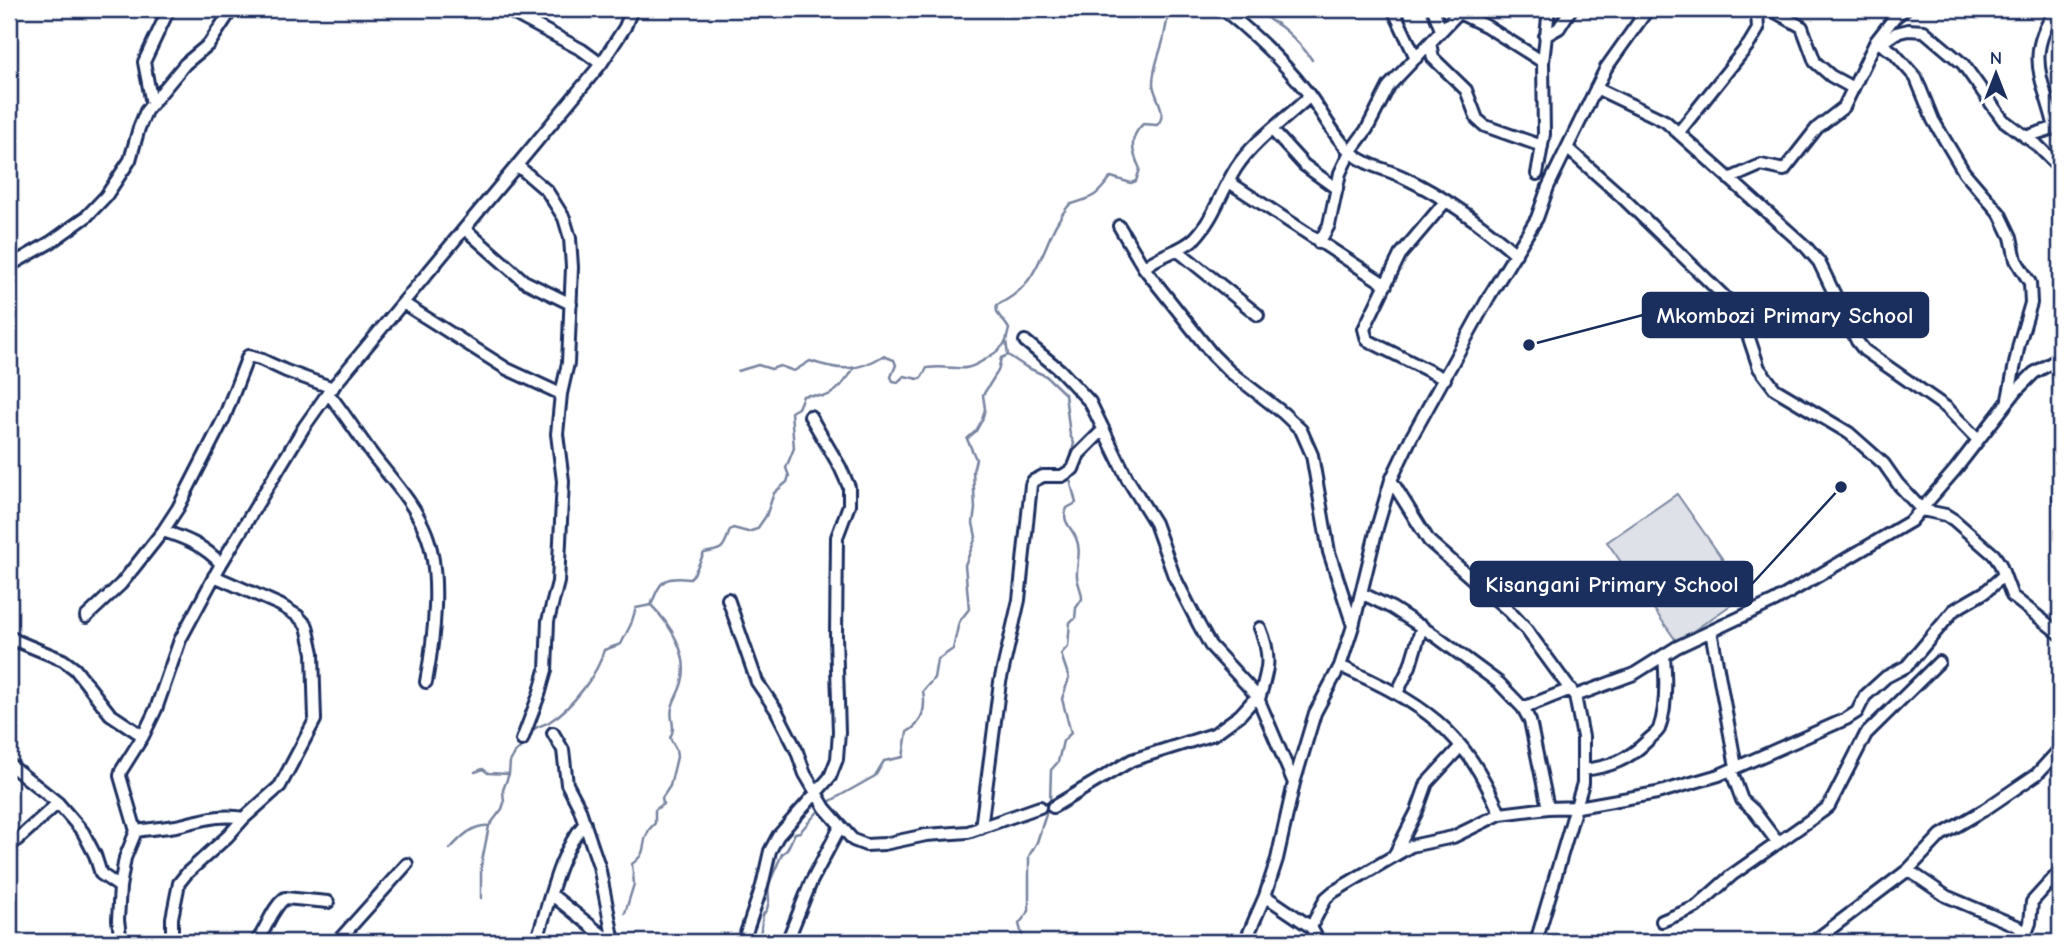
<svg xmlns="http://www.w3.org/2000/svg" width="2069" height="951" font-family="'Comic Neue',sans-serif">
<rect width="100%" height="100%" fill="#fff"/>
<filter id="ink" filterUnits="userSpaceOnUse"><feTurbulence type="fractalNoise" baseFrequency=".0143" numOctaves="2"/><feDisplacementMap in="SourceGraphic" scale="14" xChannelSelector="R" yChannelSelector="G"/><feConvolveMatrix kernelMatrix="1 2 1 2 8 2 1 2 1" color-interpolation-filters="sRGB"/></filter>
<g filter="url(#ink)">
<path fill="#dee1e7" stroke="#7c88a2" stroke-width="2" d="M1677,494L1747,594L1677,642L1607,542Z"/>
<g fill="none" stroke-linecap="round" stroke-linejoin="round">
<path stroke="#77839f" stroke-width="2.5" d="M1252,9C1257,16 1264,13 1271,21C1283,25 1305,49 1312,60
M738,371L758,365L771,369L780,366L794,371L810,361C840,371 856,372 883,356L894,360L896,365L891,377L893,381L898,382L904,376L918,379L922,377L927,368C958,364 961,377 990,356C997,352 1002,348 1006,341
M1068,469L1074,443L1070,435L1065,394L1046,376L1026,367L1008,355L1006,341L1009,329C1005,320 994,315 997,305C1045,283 1040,240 1069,205C1094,197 1095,198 1111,177L1131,183L1136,181L1140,169C1132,152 1128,138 1143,124L1157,125C1169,113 1154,97 1153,84C1153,68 1159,56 1163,41C1166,29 1166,20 1171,9
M651,605C661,581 662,576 689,579L694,574L704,553C724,550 723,549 730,530L733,528L748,532L757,529L766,516L774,493L787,482L789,476L786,468L794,448L791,412L798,408L803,396C811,393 817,397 825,396C836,394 849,377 854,368
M530,732C536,726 542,726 549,722C571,709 598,674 604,650L621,644L631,624L636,608L651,605
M475,772L483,769L488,773L509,774
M827,803L875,776L884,761L903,757L907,732C923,724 926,707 923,691L934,678L937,660L953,649L959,622L969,609L965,565L976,537L973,523L975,509L973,471L976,459L967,439L976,431L982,420L985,409L983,395L998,371L1001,358L1008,355
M450,849C460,838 473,824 489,826
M481,898V866L489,826L502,809L504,803L503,790L509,774L510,762L515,753L524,744
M625,913L634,884L632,864C649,851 640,847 648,832C649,828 653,826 655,823V810L663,804L662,798L670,786L677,757L676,749L670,738C677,725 669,720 672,708C674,699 680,691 682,682C690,655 670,624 651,605
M753,942L760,936L763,915L767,909L769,901L768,886L782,854L787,850L795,833L800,832L822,807
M1024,942L1019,924L1029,911V856L1037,842L1050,802L1051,770L1058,762L1063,741L1071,733L1062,699L1069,678L1061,654L1068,646L1070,622L1075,619L1076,608L1082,599C1082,591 1078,585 1077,577C1076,563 1082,552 1076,538C1071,526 1061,522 1067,508L1076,503L1069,476
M1548,942L1558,936L1588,942
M1591,942L1599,935"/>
<g stroke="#1b2f5e" stroke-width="16">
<path id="minor" d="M505,9L582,50L601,64
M1223,9C1254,34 1282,60 1307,92C1321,110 1335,139 1352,153C1367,166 1387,169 1405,178C1445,197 1483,225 1516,254
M1393,9L1416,58
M1433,9L1441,30
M1770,9L1802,27L1815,62L1831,76L1853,88
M1457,12L1486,26L1543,62
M1545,36L1559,28L1571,9
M1876,41L1893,52L1916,78L1933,120L1964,172L2000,214L2011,237L2016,260L2030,283L2031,303L2019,344L2008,399
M1430,43L1433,58L1466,90L1477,119L1485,126L1542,146
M1880,44L1896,33L1908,30L1924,31L1963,64L2003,120L2037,145L2060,168
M1596,88L1665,121L1806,247L1819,262L1857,341L1864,350L1947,408L1977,439
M152,104L144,62L169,9
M2055,128C2044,80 2023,56 2057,9
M1273,131L1304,165L1337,189
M1679,132L1749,44L1758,29L1757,12
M2025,137L2060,126
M1567,148L1621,196L1734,306L1744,323L1759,368L1775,389L1849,433L1884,464L1898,484L1922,510L1946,515L1954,520L1994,555L2000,564L2012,596L2060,634
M518,166L547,191L564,218L570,238L572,267L568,363L561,394L557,434L563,481L558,582L548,621L546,670L539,695L522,740
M1537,174L1544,134L1543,62L1549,9
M1729,179L1761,165L1784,170L1817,128L1844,107L1876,41L1894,18L1905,9
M1229,182L1386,285
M1445,202L1400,255L1364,329L1367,340L1445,379
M1119,226L1144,268L1212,354L1229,371L1283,413L1301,430L1312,455L1329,552L1353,626
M465,229L524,281L571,304
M1319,243L1329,225L1340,173L1350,152L1367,129L1389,86L1462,9
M1177,250L1258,315
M9,266L51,242L86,217L106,196L130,160L139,128L146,111L185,64L209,44L232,9
M1144,268C1159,254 1181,252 1195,238C1214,218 1221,192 1236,168C1254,140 1286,119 1310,96
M403,303L507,369L561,394
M1025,341L1060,370L1090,402L1127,478L1155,523L1174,576L1199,625L1210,645L1257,696L1294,783
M328,393C345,414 359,437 375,458C394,482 415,505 426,533C442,573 434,640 426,682
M1391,480L1429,541L1510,612L1526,629L1575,696L1583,737V783L1536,942
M2059,499H2060
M163,531C185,538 205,546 221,564
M1361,593L1392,608L1434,635L1499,683L1523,708L1530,721L1548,808
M728,599L757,682L776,710L796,749L805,774L825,808L853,840L866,845L884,844L926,835L968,832L1040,807
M86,617L121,584L163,531L178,508L224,418L248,356L260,359L286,371L333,388
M1711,631L1736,767
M9,636L17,641L63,660L75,669L110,714L143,736
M1340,666C1422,703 1464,728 1500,814
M1397,693L1410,666L1422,626
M1575,696L1634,674L1677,647L1775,601L1911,521L1955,470L2017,390L2034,373L2060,358
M1259,699C1268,670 1272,657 1260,628
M1523,708L1571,689
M553,733L563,750L567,784L579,807L599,866L614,942
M9,764L58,803L83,832L95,855L101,874L120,887
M1583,770C1610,767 1628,760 1647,741C1651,737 1656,734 1659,729C1667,707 1666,679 1664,656
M1731,770L1742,800L1754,811L1778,843
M1053,807L1132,760L1214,734L1240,715L1257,696
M981,828L1000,682L1019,600L1031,485L1033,481L1043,476H1062L1073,469L1079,454L1103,430
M136,831C149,829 163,828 176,826C200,821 219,813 244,818
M9,847L58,803
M1395,854L1417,811L1427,783L1461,746
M1908,870L1946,896L2017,926L2023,931L2024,942
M552,895L611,942
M1265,896L1311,927L1319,942
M1662,921L1696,907L1732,875L1823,811L1829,806L1866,734L1939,662
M1311,927L1326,898L1333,892L1411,846L1453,837L1500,814L1548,808L1578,807L1657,793L1719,775L1846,719L1857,712L1865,696L1886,677L1907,666L1954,610L1985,592L2004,575
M2025,936L2030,923L2032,902L2060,871
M121,942L118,920L120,887L125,858L136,831L120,776L121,771L143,736L156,709L180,640L221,564L304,427L328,393L601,64L625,27L632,9
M172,942V918L179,883L187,873L228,836L244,818L280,786L315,720L313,653L307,626L298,616L280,605L214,576
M256,942C267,929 271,909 285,898L328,902
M337,942L407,864
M536,942C550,902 557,855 585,823
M743,942L762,886L770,851L778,836L830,777L837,759L839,732L836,636L837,537L849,505V487L840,467L810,416
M787,942L811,882L840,827
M1245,942L1265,896L1277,859L1294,783L1315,713L1340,666L1353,626L1377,528L1391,480L1411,438L1490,295L1537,218L1548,187L1606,68L1648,9
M1813,942L1908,870L1941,835L1984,810L2037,774L2060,749"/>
</g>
<use href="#minor" stroke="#fff" stroke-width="10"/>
</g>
</g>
<path fill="none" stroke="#1b2f5e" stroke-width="2.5" d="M1529 345L1643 315M1841 487L1752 584"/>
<g fill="#1b2f5e" stroke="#fff" stroke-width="2.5">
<circle cx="1529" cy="345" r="7"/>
<circle cx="1841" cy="487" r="7"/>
</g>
<g fill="#1b2f5e" stroke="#1b2f5e" stroke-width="2.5">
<rect x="1643" y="293" width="285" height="44" rx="7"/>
<rect x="1471" y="562" width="281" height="44" rx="7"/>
</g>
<g font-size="23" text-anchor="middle" font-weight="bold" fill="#fff">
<text x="1785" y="323">Mkombozi Primary School</text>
<text x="1612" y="592">Kisangani Primary School</text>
</g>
<rect width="2069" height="951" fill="none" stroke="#fff" stroke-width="35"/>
<rect x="18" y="18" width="2034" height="916" fill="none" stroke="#1b2f5e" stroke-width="2.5" filter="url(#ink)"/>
<g transform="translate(1996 74)" stroke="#ffffff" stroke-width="5" paint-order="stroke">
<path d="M0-5L12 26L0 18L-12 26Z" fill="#1b2f5e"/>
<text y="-10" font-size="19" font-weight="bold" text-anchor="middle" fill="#1b2f5e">N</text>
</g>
</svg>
